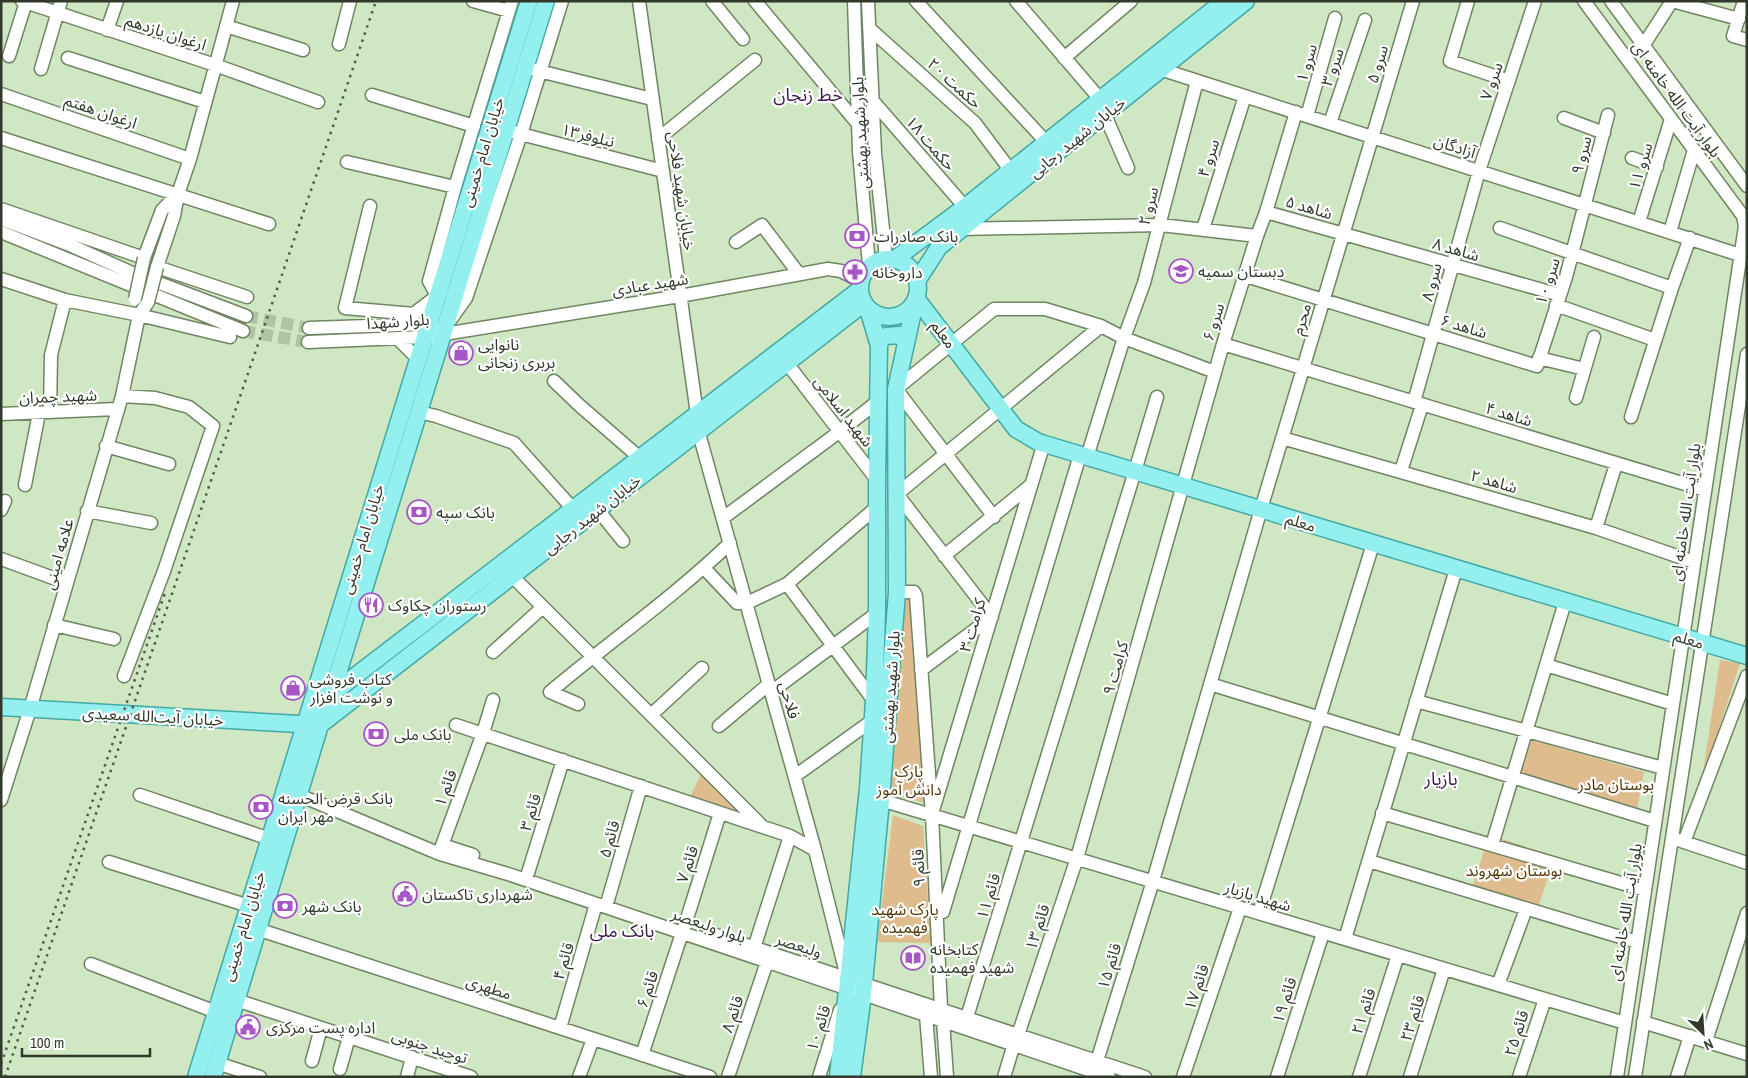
<svg xmlns="http://www.w3.org/2000/svg" width="1748" height="1078" font-family="'Archivo Narrow','Noto Sans Arabic',sans-serif">
<rect width="100%" height="100%" fill="#cfe7c2"/>
<path fill="#dfbc8d" d="M901,597L912,598L928,804L891,793Z
M1720,660L1740,663L1701,785Z
M1532,740L1644,772L1637,810L1519,775Z
M701,774L745,817L690,797Z
M893,815L923,826L931,943L877,942Z
M1489,835L1555,856L1539,905L1473,885Z"/>
<g fill="none" stroke-linecap="round" stroke-linejoin="round">
<path stroke="#afc4a4" stroke-width="12" stroke-dasharray="12 6" stroke-linecap="butt" d="M246,316L309,328
M243,331L308,342"/>
<g stroke="#6f8563" stroke-width="15">
<path id="minor" d="M22,1L215,65L318,102
M233,1L190,159L178,194L174,216L157,267L247,297
M473,1L509,11
M639,1L697,414
M712,1L743,39
M755,1L858,124
M854,1L859,151L869,265
M868,1L875,153L886,258
M916,1L1047,143
M1016,1L1100,99
M1468,1L1450,61L1509,81
M1584,1L1743,216L1745,226L1617,1077
M1611,1L1747,186
M1672,1L1739,19
M1744,1L1733,36L1747,40
M226,26L303,50
M869,28L975,123L1011,171
M107,30L117,1
M339,44L350,1
M1643,46L1672,1
M9,56L26,2
M68,58L205,102
M1064,58L1131,1
M41,69L61,1
M531,69L652,99
M1160,69L1740,255
M1,94L190,159
M372,95L474,126
M872,100L965,207
M1105,115L1128,168
M1307,116L1335,18
M1564,118L1604,133
M1330,123L1365,20
M513,132L663,171
M1,138L269,224
M658,139L755,60
M1632,158L1657,167
M347,162L455,187
M370,206L345,308L414,314
M1,209L144,258L162,210L178,194
M1266,212L1560,295
M1,219L72,246L130,272L246,316
M1639,222L1671,119
M1500,228L1672,288
M960,229L1161,225L1257,236
M1203,229L1245,96
M1,232L243,331
M1670,232L1694,150
M736,242L762,225L799,274
M1246,276L1537,366L1566,277L1608,115
M1,279L65,300L139,315L230,337
M1556,305L1655,340
M451,319L466,298L521,134L562,1
M399,325L437,296L429,281L455,187L512,1
M309,328L429,324L435,328
M397,338L418,359
M308,342L425,337L680,296L828,269L841,271L860,281
M1223,344L1705,490
M1539,358L1584,369
M786,362L877,480
M554,381L579,405L640,458
M122,396L155,398L189,407L213,426L164,571L124,676
M1576,398L1594,337
M1414,402L1479,171L1535,1
M50,412L51,355L65,300
M419,412L436,416L514,443L573,509
M1,414L117,409
M1631,417L1672,288L1690,238
M698,430L815,850L846,973
M1282,438L1596,528L1694,562
M106,446L169,464
M1087,457L1124,338L1144,283L1197,81
M1401,471L1422,405
M25,485L39,413
M1,510L5,501
M598,510L623,541
M87,511L151,523
M994,517L896,389L994,309H1045L1101,326L1124,338L1215,372
M723,518L839,432L877,402
M1596,528L1616,464
M944,556L1031,485
M1,559L67,583
M704,568L737,603H747L787,584L877,507
M512,576L761,825
M787,584L874,701
M897,592H914L916,596L932,815L941,1009
M54,625L114,639
M493,652L543,607
M1546,665L1673,704
M921,670L992,617L897,494L1101,326
M1210,684L1655,821
M771,692L877,613
M1416,701L1663,768
M578,704L550,692C609,642 674,597 730,543
M651,715L702,668
M456,725L790,836L815,850
M719,726L769,684
M795,776L873,720
M140,795L270,839
M299,795L440,854L508,874L1109,1077
M1,800L30,709L122,396L139,315L148,302
M881,800L1625,1023
M934,807L1044,443
M1382,813L1645,890
M1678,840L1747,863
M1684,842L1747,676
M442,845L473,855
M1492,845L1565,602
M440,851L483,733L493,700
M1369,861L1637,942
M109,862L249,906
M528,873L563,760
M608,900L641,786
M943,912L1080,455
M1259,913L1373,544
M685,925L720,813
M257,929L710,1077
M713,934L1145,1077
M1345,939L1456,569
M754,948L790,836
M91,964L216,1012
M1498,985L1526,909
M236,1000L471,1077
M926,1015L931,1077
M967,1017L1135,471L1157,397
M943,1021L947,1077
M1643,1022L1747,1054
M560,1028L596,904
M1018,1035L1077,858L1223,344L1257,236L1266,212L1296,112
M1706,1041L1747,913
M642,1055L682,933
M312,1061L321,1028
M1097,1061L1153,881L1261,509L1413,1
M217,1063L260,1077
M340,1069L349,1037
M407,1077L412,1057
M579,1077L593,1039
M728,1077L767,962
M819,1077L840,1010
M1004,1077L1014,1044
M1183,1077L1240,908
M1277,1077L1323,933
M1359,1077L1398,955
M1410,1077L1444,969
M1519,1077L1545,999
M1635,1077L1747,354
M1677,1077L1690,1036"/>
</g>
<g stroke="#43a9a4" stroke-width="19">
<path id="major" d="M860 288a29 29 0 1 1 58 0a29 29 0 1 1-58 0Z
M895,259L965,207L1224,1
M917,281L939,247L1246,1
M916,298L1016,429L1038,442L1747,656
M879,346L881,339L886,336L899,335L906,342
M329,696L859,290
M1,707L316,725
M320,725L863,304
M196,1077L529,1
M213,1077L320,725L331,696L546,1
M838,1077L868,788L874,701L877,613V480L879,346L868,309
M852,1077L863,994L881,800L897,592L896,389L916,298"/>
</g>
<use href="#minor" stroke="#fff" stroke-width="12"/>
<use href="#major" stroke="#94efef" stroke-width="16"/>
<path stroke="#505c49" stroke-width="2.5" stroke-dasharray="2.5 5" stroke-linecap="butt" d="M1,1064L166,590
M5,1077C129,718 253,360 376,1"/>
<g stroke="#6f8563" stroke-width="15" stroke-linecap="butt">
<path id="minor-bridge" d="M135,299L144,258
M148,302L157,267"/>
</g>
<use href="#minor-bridge" stroke="#fff" stroke-width="12"/>
</g>
<defs>
<g id="bank-ring" transform="scale(1.25)"><circle r="9.5" fill="#fff" stroke="#a656c7" stroke-width="1.5"/><path d="M-6-4H6V4H-6ZM0-2.3a2.3 2.3 0 1 0 0 4.6a2.3 2.3 0 1 0 0-4.6Z" fill="#a656c7"/></g>
<g id="school-ring" transform="scale(1.25)"><circle r="9.5" fill="#fff" stroke="#a656c7" stroke-width="1.5"/><path d="M0-5L7-2L0 1L-7-2ZM-4 1L0 2.5L4 1V4Q0 6-4 4Z" fill="#a656c7"/></g>
<g id="pharmacy-ring" transform="scale(1.25)"><circle r="9.5" fill="#fff" stroke="#a656c7" stroke-width="1.5"/><path d="M-2-6h4v4h4v4h-4v4h-4v-4h-4v-4h4Z" fill="#a656c7"/></g>
<g id="shop-ring" transform="scale(1.25)"><circle r="9.5" fill="#fff" stroke="#a656c7" stroke-width="1.5"/><path d="M-5-2.5h2.3a2.7 3.5 0 0 1 5.4 0H5L5.5 6h-11ZM-1.5-2.5h3a1.5 2.3 0 0 0-3 0Z" fill="#a656c7"/></g>
<g id="restaurant-ring" transform="scale(1.25)"><circle r="9.5" fill="#fff" stroke="#a656c7" stroke-width="1.5"/><path d="M-5-6h1v4h1v-4h1v4h1v-4h1v5L-1.5 .5V6h-2V.5L-5-1ZM5-6V6H3V1.5H1.5Q1.5-4 5-6Z" fill="#a656c7"/></g>
<g id="civic-ring" transform="scale(1.25)"><circle r="9.5" fill="#fff" stroke="#a656c7" stroke-width="1.5"/><path d="M-.6-6.5H3V-4.5H.6V-3L4-1V1h2V6H-6V1h2V-1L-.6-3ZM-1.2 2.5V6h2.4V2.5Z" fill="#a656c7"/></g>
<g id="library-ring" transform="scale(1.25)"><circle r="9.5" fill="#fff" stroke="#a656c7" stroke-width="1.5"/><path d="M-6-4Q-3-5.5-.7-3.5V5Q-3 3-6 4ZM6-4Q3-5.5 .7-3.5V5Q3 3 6 4Z" fill="#a656c7"/></g>
</defs>
<g fill-rule="evenodd">
<use href="#bank-ring" x="857" y="236"/>
<use href="#school-ring" x="1181" y="271"/>
<use href="#pharmacy-ring" x="855" y="272"/>
<use href="#shop-ring" x="461" y="353"/>
<use href="#bank-ring" x="419" y="512"/>
<use href="#restaurant-ring" x="371" y="605"/>
<use href="#shop-ring" x="293" y="688"/>
<use href="#bank-ring" x="376" y="734"/>
<use href="#bank-ring" x="261" y="807"/>
<use href="#civic-ring" x="405" y="894"/>
<use href="#bank-ring" x="285" y="906"/>
<use href="#library-ring" x="913" y="958"/>
<use href="#civic-ring" x="248" y="1027"/>
</g>
<g text-anchor="middle" dominant-baseline="central" stroke-width="4.5" stroke-linejoin="round" paint-order="stroke">
<g font-size="16" fill="#30392b" stroke="#fff">
<text transform="translate(166 32) rotate(18)">ارغوان یازدهم</text>
<text transform="translate(1306 63) rotate(-74)">سرو ۱</text>
<text transform="translate(1377 64) rotate(-73)">سرو ۵</text>
<text transform="translate(1332 67) rotate(-71)">سرو ۳</text>
<text transform="translate(1491 81) rotate(-71)">سرو ۷</text>
<text transform="translate(955 83) rotate(42)">حکمت ۲۰</text>
<text transform="translate(1677 99) rotate(54)">بلوار آیت الله خامنه ای</text>
<text transform="translate(101 111) rotate(19)">ارغوان هفتم</text>
<text transform="translate(860 133) rotate(-93)">بلوار شهید بهشتی</text>
<text transform="translate(588 135) rotate(14)">نیلوفر۱۳</text>
<text transform="translate(1077 137) rotate(-39)">خیابان شهید رجایی</text>
<text transform="translate(931 143) rotate(49)">حکمت ۱۸</text>
<text transform="translate(1455 146) rotate(18)">آزادگان</text>
<text transform="translate(482 152) rotate(-73)">خیابان امام خمینی</text>
<text transform="translate(1581 155) rotate(-75)">سرو ۹</text>
<text transform="translate(1208 158) rotate(-72)">سرو ۴</text>
<text transform="translate(1640 166) rotate(-73)">سرو ۱۱</text>
<text transform="translate(682 191) rotate(82)">خیابان شهید فلاحی</text>
<text transform="translate(1148 206) rotate(-76)">سرو ۲</text>
<text transform="translate(1309 207) rotate(16)">شاهد ۵</text>
<text transform="translate(1456 249) rotate(16)">شاهد ۸</text>
<text transform="translate(1547 281) rotate(-72)">سرو ۱۰</text>
<text transform="translate(1431 282) rotate(-75)">سرو ۸</text>
<text transform="translate(650 284) rotate(-9)">شهید عبادی</text>
<text transform="translate(1301 319) rotate(-73)">محرم</text>
<text transform="translate(398 321) rotate(-4)">بلوار شهدا</text>
<text transform="translate(1213 322) rotate(-72)">سرو ۶</text>
<text transform="translate(1464 326) rotate(17)">شاهد ۶</text>
<text transform="translate(944 334) rotate(53)">معلم</text>
<text transform="translate(58 396) rotate(-2)">شهید چمران</text>
<text transform="translate(844 411) rotate(52)">شهید اسلامی</text>
<text transform="translate(1509 414) rotate(17)">شاهد ۴</text>
<text transform="translate(1494 481) rotate(16)">شاهد ۲</text>
<text transform="translate(1685 512) rotate(-82)">بلوار آیت الله خامنه ای</text>
<text transform="translate(592 514) rotate(-38)">خیابان شهید رجایی</text>
<text transform="translate(1301 522) rotate(17)">معلم</text>
<text transform="translate(362 539) rotate(-73)">خیابان امام خمینی</text>
<text transform="translate(58 554) rotate(-74)">علامه امینی</text>
<text transform="translate(972 625) rotate(-73)">کرامت ۳</text>
<text transform="translate(1689 639) rotate(17)">معلم</text>
<text transform="translate(1115 668) rotate(-74)">کرامت ۹</text>
<text transform="translate(890 687) rotate(-86)">بلوار شهید بهشتی</text>
<text transform="translate(790 700) rotate(74)">فلاحی</text>
<text transform="translate(153 716) rotate(3)">خیابان آیت‌الله سعیدی</text>
<text transform="translate(445 788) rotate(-70)">قائم ۱</text>
<text transform="translate(530 812) rotate(-73)">قائم ۳</text>
<text transform="translate(609 839) rotate(-74)">قائم ۵</text>
<text transform="translate(687 864) rotate(-72)">قائم ۷</text>
<text transform="translate(918 868) rotate(-92)">قائم ۹</text>
<text transform="translate(988 896) rotate(-73)">قائم ۱۱</text>
<text transform="translate(1258 896) rotate(17)">شهید بازیار</text>
<text transform="translate(1625 912) rotate(-81)">بلوار آیت الله خامنه ای</text>
<text transform="translate(709 925) rotate(19)">بلوار ولیعصر</text>
<text transform="translate(243 926) rotate(-73)">خیابان امام خمینی</text>
<text transform="translate(1037 927) rotate(-72)">قائم ۱۳</text>
<text transform="translate(799 945) rotate(18)">ولیعصر</text>
<text transform="translate(563 961) rotate(-73)">قائم ۴</text>
<text transform="translate(1109 966) rotate(-73)">قائم ۱۵</text>
<text transform="translate(489 987) rotate(18)">مطهری</text>
<text transform="translate(1196 987) rotate(-71)">قائم ۱۷</text>
<text transform="translate(647 989) rotate(-72)">قائم ۶</text>
<text transform="translate(1284 1000) rotate(-72)">قائم ۱۹</text>
<text transform="translate(1363 1011) rotate(-72)">قائم ۲۱</text>
<text transform="translate(732 1014) rotate(-71)">قائم ۸</text>
<text transform="translate(1412 1018) rotate(-72)">قائم ۲۳</text>
<text transform="translate(818 1028) rotate(-72)">قائم ۱۰</text>
<text transform="translate(1516 1033) rotate(-72)">قائم ۲۵</text>
<text transform="translate(430 1046) rotate(18)">توحید جنوبی</text>
</g>
<g font-size="16" fill="#30392b" stroke="#fff" text-anchor="start">
<text x="874" y="236">بانک صادرات</text>
<text x="1198" y="271">دبستان سمیه</text>
<text x="872" y="272">داروخانه</text>
<text x="478" y="344">نانوایی<tspan x="478" dy="18">بربری زنجانی</tspan></text>
<text x="436" y="512">بانک سپه</text>
<text x="388" y="605">رستوران چکاوک</text>
<text x="310" y="679">کتاب فروشی<tspan x="310" dy="18">و نوشت افزار</tspan></text>
<text x="394" y="734">بانک ملی</text>
<text x="278" y="798">بانک قرض الحسنه<tspan x="278" dy="18">مهر ایران</tspan></text>
<text x="422" y="894">شهرداری تاکستان</text>
<text x="302" y="906">بانک شهر</text>
<text x="930" y="949">کتابخانه<tspan x="930" dy="18">شهید فهمیده</tspan></text>
<text x="266" y="1027">اداره پست مرکزی</text>
</g>
<g font-size="16" fill="#543807" stroke="#fff">
<text x="909" y="771">پارک<tspan x="909" dy="18">دانش آموز</tspan></text>
<text x="1616" y="784">بوستان مادر</text>
<text x="1514" y="870">بوستان شهروند</text>
<text x="905" y="909">پارک شهید<tspan x="905" dy="18">فهمیده</tspan></text>
</g>
<g font-size="18" fill="#3f194e" stroke="#fff">
<text x="808" y="94">خط زنجان</text>
<text x="1441" y="778">بازیار</text>
<text x="622" y="930">بانک ملی</text>
</g>
</g>
<rect width="1748" height="1078" fill="none" stroke="#30392b" stroke-width="5"/>
<g transform="translate(1703 1033) rotate(155)" stroke="#ffffff" stroke-width="4" paint-order="stroke">
<path d="M0-4L9 19L0 12L-9 19Z" fill="#30392b"/>
<text y="-8" font-size="14" font-weight="bold" text-anchor="middle" fill="#30392b">N</text>
</g>
<path d="M22 1048v8h128v-8" fill="none" stroke="#30392b" stroke-width="2.5"/>
<text x="30" y="1048" font-size="15" fill="#30392b" stroke="#ffffff" stroke-width="4" paint-order="stroke">100 m</text>
</svg>
